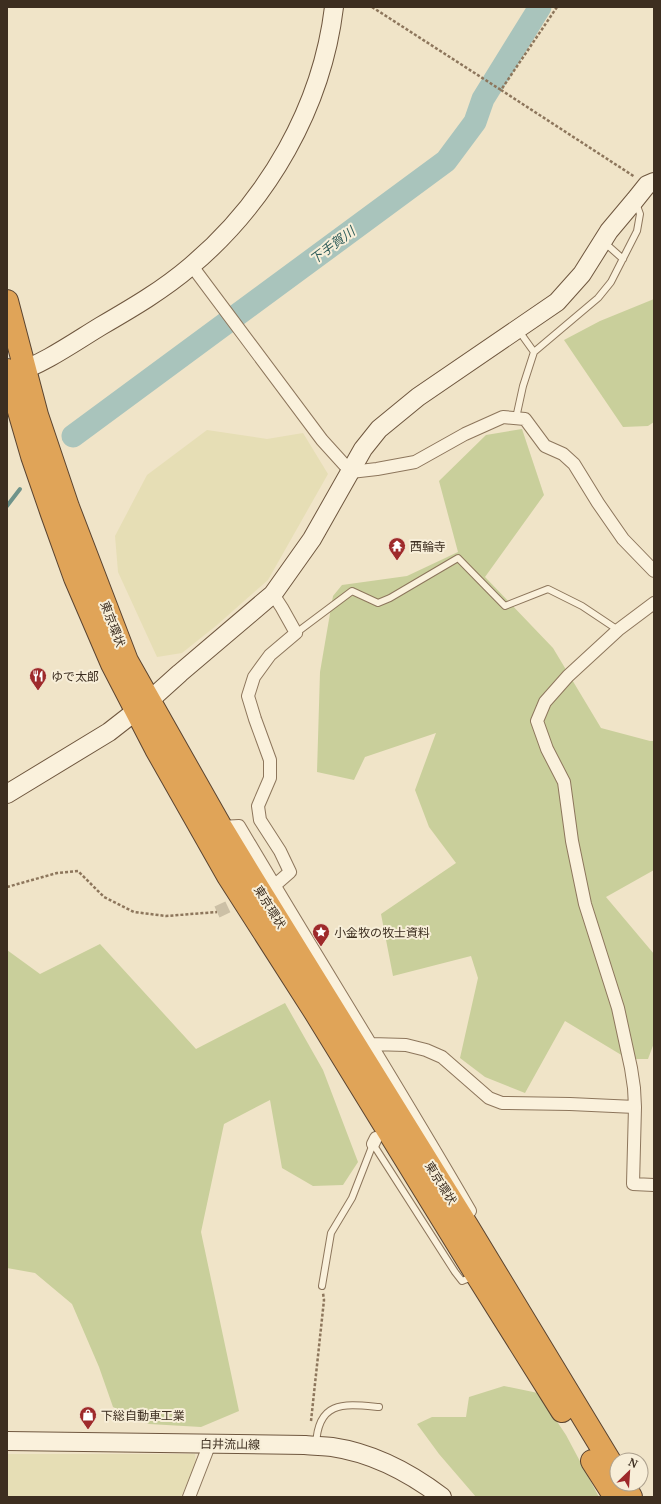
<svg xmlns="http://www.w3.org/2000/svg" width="661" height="1504" font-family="'Noto Serif','Noto Sans JP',serif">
<rect width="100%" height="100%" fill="#f0e4c8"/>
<path fill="#e6deb5" d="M207,430L267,439L303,433L328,474L268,580L217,625L182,653L157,657L118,572L115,536L147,475Z
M7,1454H195L196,1463L181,1497H7Z"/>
<path fill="#c9cf9b" d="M654,299V422L648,426L623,427L564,340L600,321Z
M522,429L544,495L485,577L553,648L601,728L650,741H654V870L606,897L654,954V1043L648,1059H628L565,1021L525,1093L485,1077L460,1058L478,978L471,956L393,976L381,914L456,863L429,827L415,790L436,733L365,757L354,780L317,772L320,672L333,596L342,585L407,576L458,552L439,481L486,435Z
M100,944L196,1049L285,1003L323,1070L358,1162L343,1185L313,1186L282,1168L270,1100L224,1124L201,1232L239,1411L201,1427L149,1424L113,1407L99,1367L72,1304L35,1273L7,1268V950L40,974Z
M504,1386L538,1393L566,1435L599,1497H476L439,1454L417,1424L432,1417H466L469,1397Z"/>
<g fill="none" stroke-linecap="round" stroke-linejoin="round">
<path stroke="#6f938a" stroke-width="4" d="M7,506L20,489"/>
<path stroke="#a9c4bc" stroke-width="23" d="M73,436L446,161L475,122L483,99L540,7"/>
<path stroke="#ccc0a6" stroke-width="12" stroke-dasharray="12 6" stroke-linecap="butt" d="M217,912L247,898"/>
<g stroke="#8d765c" stroke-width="8">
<path id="lane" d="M605,243L623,259
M519,331L534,352
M516,418L523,386L534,352L598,298L611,282L637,231L640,214L636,203
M296,633L352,591L378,603L390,598L458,558L505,606L548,589L582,606L618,630
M322,1286L331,1233L352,1198L373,1144L455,1272L462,1281L472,1277
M316,1445C318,1400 344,1404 379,1407"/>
</g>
<g stroke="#8d765c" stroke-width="14">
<path id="street" d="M192,266L322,440L351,472L377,469L415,462L465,434L503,417L525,419L545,446L563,454L574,464L598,503L623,539L654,571
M273,594L282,608L296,633L270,655L254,677L248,696L255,719L270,760V778L258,806L260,820L280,851L290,872L274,886
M654,603L618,630L568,676L545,702L537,721L547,749L564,782L572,841L585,904L618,1008L631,1068L634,1088L635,1107L633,1184L654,1185
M221,827L239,826C315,955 395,1081 470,1211
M371,1044L406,1045L426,1050L442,1057L489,1098L502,1103L570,1104L635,1107
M373,1144L376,1138
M189,1497L210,1443"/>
</g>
<g stroke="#6f573f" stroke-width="20">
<path id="secondary" d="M13,374C45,363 73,343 101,326C132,308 163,290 191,266C268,201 322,107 334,7
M7,794L109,732L150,700L180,673L273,594L312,539L363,449L379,429L418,397L557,302L582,274L609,231L635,200L647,185L654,182
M7,1441L305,1445C314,1446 323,1446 332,1447C373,1453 409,1472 442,1497"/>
</g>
<g stroke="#5b4430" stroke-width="24">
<path id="highway" d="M7,301L37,415L68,507L127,661L221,827L255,883L468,1227L617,1473
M7,370L32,456L52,514L75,578L112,664L156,749L228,876L315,1012L476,1274L562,1411
M592,1461L615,1497
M624,1484L631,1497"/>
</g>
<path stroke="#8d765c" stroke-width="2.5" stroke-dasharray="3 2" stroke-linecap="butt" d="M372,7L501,90
M557,7L501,90L635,177
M7,887L57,873L78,871L104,897L134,912L166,916L217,912
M311,1421L324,1300L323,1293"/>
<use href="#lane" stroke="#faf1dc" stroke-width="6"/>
<use href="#street" stroke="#faf1dc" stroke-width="12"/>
<use href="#secondary" stroke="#faf1dc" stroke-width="18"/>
<use href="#highway" stroke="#e0a458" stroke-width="22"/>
</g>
<defs>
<g id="temple-pin" transform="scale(0.9)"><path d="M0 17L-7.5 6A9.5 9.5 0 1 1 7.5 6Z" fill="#9e2a2b" stroke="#f7eed8"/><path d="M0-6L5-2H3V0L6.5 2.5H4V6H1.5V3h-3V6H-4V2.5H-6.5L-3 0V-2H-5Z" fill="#fff"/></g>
<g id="restaurant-pin" transform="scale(0.9)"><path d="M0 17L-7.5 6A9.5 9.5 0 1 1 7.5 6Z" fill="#9e2a2b" stroke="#f7eed8"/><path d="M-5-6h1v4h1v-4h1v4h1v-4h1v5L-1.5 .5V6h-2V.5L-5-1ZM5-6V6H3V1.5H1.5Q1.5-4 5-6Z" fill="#fff"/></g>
<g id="sight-pin" transform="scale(0.9)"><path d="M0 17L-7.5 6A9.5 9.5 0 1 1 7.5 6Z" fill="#9e2a2b" stroke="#f7eed8"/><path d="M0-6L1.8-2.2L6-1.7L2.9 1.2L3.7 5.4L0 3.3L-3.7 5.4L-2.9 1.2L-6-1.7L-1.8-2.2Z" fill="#fff"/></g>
<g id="shop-pin" transform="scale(0.9)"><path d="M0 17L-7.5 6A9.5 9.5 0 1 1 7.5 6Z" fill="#9e2a2b" stroke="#f7eed8"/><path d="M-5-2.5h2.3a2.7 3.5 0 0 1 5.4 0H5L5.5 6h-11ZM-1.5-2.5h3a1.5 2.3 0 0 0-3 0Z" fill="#fff"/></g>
</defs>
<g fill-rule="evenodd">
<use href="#temple-pin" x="397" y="546"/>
<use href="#restaurant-pin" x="38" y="676"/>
<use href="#sight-pin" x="321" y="932"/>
<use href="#shop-pin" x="88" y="1415"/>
</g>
<g text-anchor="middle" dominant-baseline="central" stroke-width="4" stroke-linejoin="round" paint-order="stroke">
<g font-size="12" fill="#3d2e20" stroke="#f7eed8" text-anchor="start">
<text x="410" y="546">西輪寺</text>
<text x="51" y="676">ゆで太郎</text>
<text x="334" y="932">小金牧の牧士資料</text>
<text x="101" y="1415">下総自動車工業</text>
</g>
<g font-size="12" fill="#3d2e20" stroke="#f7eed8">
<text transform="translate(113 624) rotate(69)">東京環状</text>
<text transform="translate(270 907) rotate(58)">東京環状</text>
<text transform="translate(441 1183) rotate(58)">東京環状</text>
<text transform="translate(230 1444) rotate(1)">白井流山線</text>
</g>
<g font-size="13" font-style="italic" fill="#2f5d5a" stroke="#f7eed8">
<text transform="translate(332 245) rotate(-37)">下手賀川</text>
</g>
</g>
<rect width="661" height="1504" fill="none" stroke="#3d2e20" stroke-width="16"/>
<g transform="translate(629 1472) rotate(25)"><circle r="19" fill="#f7eed8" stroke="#ada18e"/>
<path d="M0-3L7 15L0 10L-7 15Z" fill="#9e2a2b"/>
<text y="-6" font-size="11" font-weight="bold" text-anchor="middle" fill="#3d2e20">N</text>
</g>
</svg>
